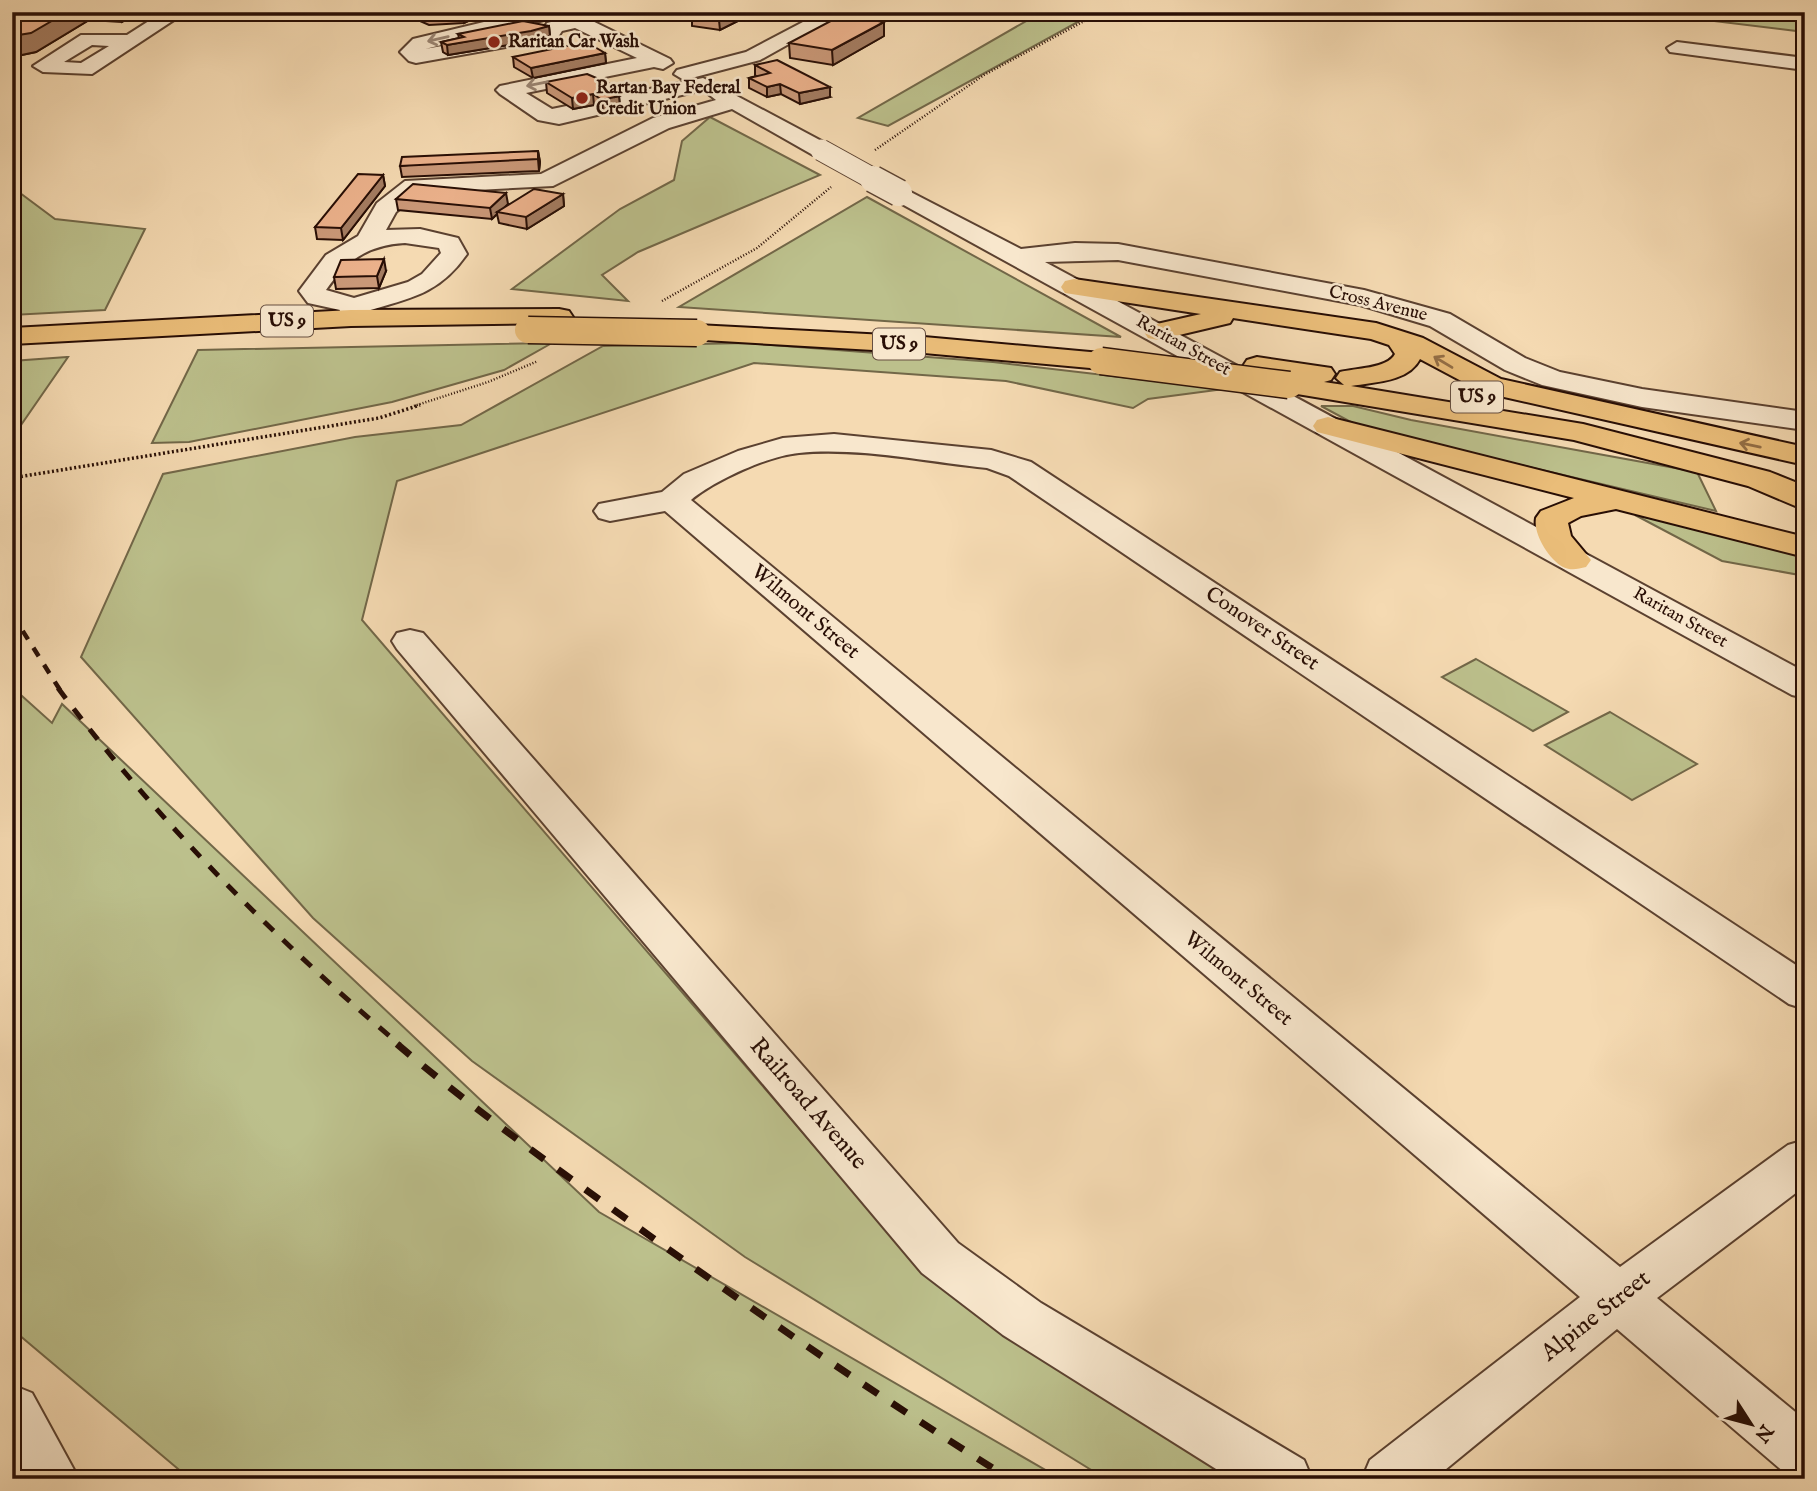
<svg xmlns="http://www.w3.org/2000/svg" width="1817" height="1491" font-family="'IM FELL English',serif">
<rect width="100%" height="100%" fill="#f5dab2"/>
<filter id="stains"><feTurbulence type="fractalNoise" baseFrequency=".00286" numOctaves="4"/><feColorMatrix values="0 0 0 0 .2 0 0 0 0 .09 0 0 0 0 .02 0 0 0 .5 -.17"/></filter>
<radialGradient id="worn" r=".72"><stop offset=".6" stop-color="#630" stop-opacity="0"/><stop offset="1" stop-color="#630" stop-opacity=".3"/></radialGradient>
<path fill="#bcc08c" stroke="#726748" stroke-width="2" d="M1020,12H1096L888,126L858,118L1028,20Z
M1640,12H1805V32Z
M710,117L820,175L638,252L602,275L628,301L512,289L620,209L674,180L682,141Z
M12,187L55,219L145,229L105,310L12,315Z
M867,197L1121,337L679,307Z
M552,343L504,370L392,402L189,442L152,443L198,350Z
M746,343L993,362L1224,389L1148,399L1133,408L1006,381L754,363L397,481L362,620L908,1255L1232,1479H1106L745,1257L472,1061L313,918L81,657L163,474L355,437L461,425L603,346Z
M67,357H68L12,438V361Z
M1321,406H1353L1411,420L1697,472L1716,511L1360,427Z
M1635,515L1713,531L1722,536L1805,555V576L1722,561Z
M1476,659L1568,712L1533,731L1442,677Z
M12,687L52,723L62,704L599,1212L1061,1479H190L12,1329Z
M1610,712L1697,764L1632,800L1545,745Z"/>
<g fill="none" stroke-linecap="round" stroke-linejoin="round">
<g stroke="#5b4130" stroke-width="4">
<path id="minor" d="M163,12H186L92,74L43,72L33,66L81,35H127ZM92,45L109,46L81,63L64,62Z
M526,12H574L670,59L673,63L663,69L654,67L526,93L552,109L703,78L829,145L832,150L829,155H813L732,109L669,128L553,186L419,193L396,212L386,230L420,229L458,238L467,254C439,294 411,298 367,311L361,324H341L337,318L340,310L308,303L299,291L326,255L358,236L377,203L405,181L541,174L653,118L716,100L703,90L559,124L538,120L500,94L496,90L500,86L637,58L575,28L562,31L558,37L551,39L416,63L409,61L400,52L413,39ZM552,18L559,20L547,23L544,28L425,49ZM405,243L439,248L441,253L422,274L408,282L354,298L326,290C347,260 368,245 405,243Z
M822,12H846L760,60L684,80L674,74L677,70L746,52Z
M1677,42L1805,58V70L1670,52L1667,48Z
M899,186L1021,249L1075,243L1118,244L1364,290L1450,314L1525,358L1560,372L1642,389L1805,412V430L1642,407L1542,385L1505,370L1430,326L1360,305L1118,260L1045,262L1805,672V698L1792,695L891,198L887,193L891,188Z
M834,434L991,450L1031,462L1805,971V1009L1789,1004L1009,476L987,468C927,462 858,447 799,453C768,456 715,480 691,500L1620,1267L1788,1145L1805,1140V1186L1657,1298L1805,1420V1479L1785,1473L1617,1329L1434,1479H1362L1370,1460L1580,1297L665,511L610,521L599,518L594,511L599,504L662,492L684,474L738,451L783,438Z
M410,630L423,633L958,1243L1041,1303L1304,1460L1312,1479H1232L1003,1335L922,1273L397,649L392,641L397,633Z
M12,1385L32,1393L79,1479H19L12,1465Z"/>
</g>
<g stroke="#280e05" stroke-width="4">
<path id="highway" d="M1074,279L1376,323L1423,338L1501,379L1805,447V465L1482,392L1420,359C1408,382 1375,382 1351,386L1583,424L1770,472L1805,486V510L1748,486L1574,440L1279,391L1275,385L1283,378L1247,372L1243,366L1247,360L1257,357L1331,368L1335,374L1331,380L1324,382L1344,385L1336,378L1340,372C1355,368 1387,369 1395,354L1389,345L1371,339L1233,318L1230,323L1158,340L1148,338L1144,332L1148,326L1201,314L1065,293L1061,287L1065,281Z
M559,309L569,311L573,317L569,323L351,326L12,344V328L351,310Z
M697,325L924,337L1101,353L1111,355L1115,361L1111,367L1101,369L924,353L687,339L683,333L687,327Z
M1328,417L1805,537V557L1616,509L1581,516L1568,523L1571,536L1591,560L1586,567C1578,569 1571,571 1563,567C1549,559 1533,534 1536,518L1541,511L1574,498L1317,432L1313,426L1317,420Z"/>
</g>
<path stroke="#280e05" stroke-width="2.5" stroke-dasharray="1 2" stroke-linecap="butt" d="M875,150L984,75L1101,12
M662,301L757,248L831,187
M414,406L488,382L538,361"/>
<path stroke="#280e05" stroke-width="3.5" stroke-dasharray="2 2.5" stroke-linecap="butt" d="M12,478L379,418L420,405"/>
<use href="#minor" fill="#f8e7cd" fill-rule="evenodd"/>
<use href="#highway" fill="#eabd79" fill-rule="evenodd"/>
<path stroke="#280e05" stroke-width="4.5" stroke-dasharray="10 10" stroke-linecap="butt" d="M12,614L60,690"/>
<path stroke="#280e05" stroke-width="5" stroke-dasharray="13 13" stroke-linecap="butt" d="M58,688C156,820 275,939 400,1045"/>
<path stroke="#280e05" stroke-width="7" stroke-dasharray="17 17" stroke-linecap="butt" d="M397,1044C478,1113 564,1174 650,1236C768,1321 887,1402 1010,1479"/>
<g stroke="#5b4130" stroke-width="23" stroke-linecap="butt">
<path id="minor-bridge-far1" d="M821,150L877,181"/>
</g>
<g stroke="#5b4130" stroke-width="29" stroke-linecap="butt">
<path id="minor-bridge" d="M873,179L899,193"/>
</g>
<g stroke="#280e05" stroke-width="29" stroke-linecap="butt">
<path id="highway-bridge" d="M528,330L697,333
M1101,361L1289,385"/>
</g>
<use href="#minor-bridge-far1" stroke="#f8e7cd" stroke-width="21"/>
<use href="#minor-bridge" stroke="#f8e7cd" stroke-width="26"/>
<use href="#highway-bridge" stroke="#eabd79" stroke-width="26"/>
</g>
<path fill="#ca9878" stroke="#280e05" stroke-width="2" d="M12,12H138L122,22L89,20L36,52L12,57Z
M411,12H483V14L464,23L429,25L411,17Z
M615,12H654L639,19L615,16Z
M699,12H754V13L720,30L692,26V16Z
M549,26L550,36L532,41L448,55L443,52L441,42L459,38L458,34Z
M884,36L833,65L790,58L789,43Z
M605,53L606,63L533,78L514,67L513,57Z
M755,65L830,97L800,104L781,94L767,97L749,88V78L756,76L755,75Z
M546,82L608,83V87L614,93L619,96L620,107L603,111L594,105L573,109L547,93Z
M538,151L540,162L539,171L402,177L400,166Z
M383,175L385,186L343,240L317,239L315,227Z
M563,194L564,206L527,229L499,223L497,214L492,219L398,210L396,199L508,204L505,207Z
M386,271L379,288L336,289L334,277Z"/>
<path fill="#a47c61" stroke="#280e05" stroke-width="2" d="M67,12H87L89,20L36,52L12,57V36Z
M120,12H138L122,22Z
M465,12H483V14L464,23L462,13Z
M639,12H654L639,19Z
M736,12H754V13L720,30L719,20Z
M884,22V36L833,65L832,50Z
M549,26L550,36L532,41L448,55L447,45Z
M605,53L606,63L533,78L531,68Z
M780,84L781,94L767,97V87Z
M830,87V97L800,104L799,93Z
M614,90L615,97L619,96L620,107L603,111L602,100L610,91Z
M593,94L594,105L573,109L572,98Z
M538,151L540,162L539,171L538,159Z
M383,175L385,186L343,240L341,228Z
M506,193L508,204L500,212H497V214L492,219L490,208Z
M563,194L564,206L527,229L526,217Z
M384,259L386,271L379,288L377,276Z"/>
<path fill="#ebb18b" stroke="#280e05" stroke-width="2" d="M12,12H67L31,33L12,36Z
M421,12H465L462,13L428,15Z
M699,12H736L719,20L692,16Z
M842,15L884,22L832,50L789,43Z
M523,21L549,26L531,31L447,45L441,42L464,37L458,34Z
M586,42L605,53L531,68L513,57Z
M777,60L830,87L799,93L780,84L767,87L749,78L770,73L755,65Z
M587,74L608,83L603,84L614,90L610,91L619,96L602,100L593,94L572,98L546,82Z
M538,151V159L400,166L402,157Z
M358,174L383,175L341,228L315,227Z
M413,184L506,193L490,208L396,199Z
M534,189L563,194L526,217L497,212Z
M384,259L377,276L334,277L341,260Z"/>
<defs><path id="oneway-shaft" d="M-6 0H5M1.5-3L5.5 0L1.5 3" fill="none" stroke-width="1.6" stroke-linecap="round" stroke-linejoin="round" transform="scale(1.75)"/></defs>
<g stroke="#9a8573">
<use href="#oneway-shaft" transform="translate(438 39) rotate(167)"/>
<use href="#oneway-shaft" transform="translate(537 84) rotate(169)"/>
</g>
<g stroke="#936e45">
<use href="#oneway-shaft" transform="translate(1443 362) rotate(-149)"/>
<use href="#oneway-shaft" transform="translate(1750 445) rotate(-168)"/>
</g>
<g fill="#8f2418" stroke="#f8e7cd" stroke-width="2.5">
<circle cx="494" cy="42" r="7"/>
<circle cx="582" cy="98" r="7"/>
</g>
<g text-anchor="middle" dominant-baseline="central" stroke-width="5" stroke-linejoin="round" paint-order="stroke">
<g font-size="18" font-weight="bold" fill="#280e05" stroke="#f8e7cd" text-anchor="start">
<text x="508" y="42">Raritan Car Wash</text>
<text x="596" y="88">Rartan Bay Federal<tspan x="596" dy="21">Credit Union</tspan></text>
</g>
<g font-size="18" fill="#280e05" stroke="#f8e7cd">
<text transform="translate(1378 304) rotate(14)">Cross Avenue</text>
<text transform="translate(1183 346) rotate(29)">Raritan Street</text>
<text transform="translate(1680 618) rotate(29)">Raritan Street</text>
</g>
<g fill="#f8e7cd" stroke="#664f41" stroke-width="2">
<rect x="261" y="305.5" width="52" height="31" rx="5"/>
<rect x="873" y="328.5" width="52" height="31" rx="5"/>
<rect x="1451" y="381.5" width="52" height="31" rx="5"/>
</g>
<g font-size="19" font-weight="bold" fill="#280e05">
<text x="287" y="321">US 9</text>
<text x="899" y="344">US 9</text>
<text x="1477" y="397">US 9</text>
</g>
<g font-size="21" fill="#280e05" stroke="#f8e7cd">
<text transform="translate(805 612) rotate(40)">Wilmont Street</text>
<text transform="translate(1262 629) rotate(34)">Conover Street</text>
<text transform="translate(1238 979) rotate(40)">Wilmont Street</text>
</g>
<g font-size="24" fill="#280e05" stroke="#f8e7cd">
<text transform="translate(808 1104) rotate(49)">Railroad Avenue</text>
<text transform="translate(1596 1316) rotate(-38)">Alpine Street</text>
</g>
</g>
<rect width="1817" height="1491" fill="none" stroke="#f5dab2" stroke-width="42"/>
<rect x="14" y="14" width="1789" height="1463" fill="none" stroke="#280e05" stroke-width="3.5"/>
<rect x="21" y="21" width="1775" height="1449" fill="none" stroke="#280e05" stroke-width="2"/>
<g transform="translate(1751 1424) rotate(126)" stroke="#f8e7cd" stroke-width="5" paint-order="stroke">
<path d="M0-5L12 26L0 18L-12 26Z" fill="#280e05"/>
<text y="-10" font-size="19" font-weight="bold" text-anchor="middle" fill="#280e05">N</text>
</g>
<rect width="100%" height="100%" filter="url(#stains)"/>
<rect width="100%" height="100%" fill="url(#worn)"/>
</svg>
